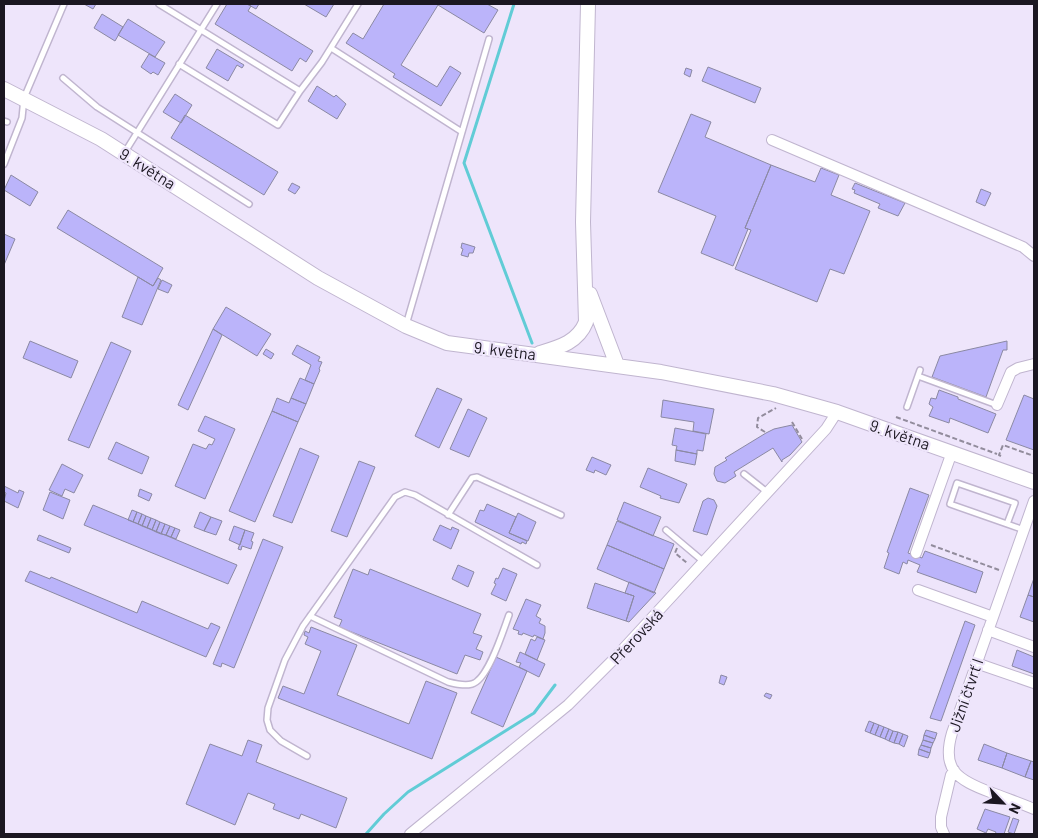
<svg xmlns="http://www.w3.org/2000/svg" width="1038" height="838" font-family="Barlow,sans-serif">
<rect width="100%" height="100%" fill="#eee5fb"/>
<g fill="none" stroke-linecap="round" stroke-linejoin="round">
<path stroke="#61ccd6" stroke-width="3" d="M514,4L464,163L532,343
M366,834L384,814L408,792L534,713L555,685"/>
</g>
<path fill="#bbb4fa" stroke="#8b89a3" d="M84,4H96L93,9Z
M227,4H247L251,6L248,11L313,51L306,62L300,58L292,71L215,24Z
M247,4H259L256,9Z
M304,4H334L326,17Z
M384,4H487L498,10L484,33L438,5L401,65L437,87L450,66L461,73L441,106L393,77L395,74L346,43L353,33L363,39Z
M102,14L123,27L115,41L94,28Z
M128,19L165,42L155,57L118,35Z
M217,49L244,65L242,68L237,65L228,81L206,68Z
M149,54L165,63L158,75L153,72L151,74L141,67Z
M708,67L761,88L755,103L702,81Z
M686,68L692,70L690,77L684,74Z
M317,86L334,97L336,95L346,104L337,119L308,101Z
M175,94L192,105L181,123L163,112Z
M691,114L711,122L705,137L771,165L745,228L748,229L733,266L701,253L716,216L658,192Z
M185,115L278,172L264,195L171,138Z
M771,165L815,182L821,168L839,175L831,195L870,211L844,274L830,269L817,302L735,269L751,230L745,228Z
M11,175L38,192L30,206L4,190Z
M292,183L300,187L295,194L288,190Z
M855,183L905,203L898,216L878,208L880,204L854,193L855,190L852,189Z
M981,189L991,193L985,206L976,202Z
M68,210L163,268L153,286L57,228Z
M4,234L15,239L4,265Z
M462,243L475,247L473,253H469L468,257L461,255L463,249L461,248Z
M138,277L153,286L158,278L161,280L142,325L122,317Z
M162,280L172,285L168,293L158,289Z
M226,307L271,334L257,356L213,329Z
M213,329L222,335L188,410L178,405Z
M30,341L78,361L71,378L23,358Z
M1007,341V350H1003L986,397L932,377L940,356Z
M111,342L131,351L89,448L68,440Z
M297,345L320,357L318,361L322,362L319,369L320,370L314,384L305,380L311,365L292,354Z
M266,349L274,354L271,359L263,354Z
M300,378L314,384L306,404L291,398Z
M437,388L462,399L439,448L415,436Z
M939,390L958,397V399L996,414L988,433L950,418L949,423L929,416L933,407L929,404L931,398L936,399Z
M1024,395L1034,399V450L1006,440Z
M277,398L289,403L291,398L306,404L298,422L272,411Z
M663,400L714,409L709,434L693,431L694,422L661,417Z
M468,409L487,418L469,457L450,449Z
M272,411L298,422L255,522L229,511Z
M205,416L235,429L205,499L175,486L193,444L206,449L209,444L212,445L215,439L198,431Z
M792,425L802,442L790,455L782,460V462L773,448L734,472L736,476L725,483L717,481L714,474L715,467L727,460L725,458L766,433L774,429Z
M675,428L706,434L703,451L697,450V454L676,450L677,446L672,445Z
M116,442L149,457L142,474L108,459Z
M300,448L319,456L292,523L273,516Z
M676,450L697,454L695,465L675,461Z
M592,457L611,465L606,475L595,470L594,473L586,470Z
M359,461L375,467L347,537L331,531Z
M62,464L83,475L74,493L65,489L62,496L49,490Z
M648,468L687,484L679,503L660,498L661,496L640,487Z
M4,486L18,493L19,490L24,492L18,508L4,501L6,493L4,492Z
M910,488L929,495L908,553L922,558L925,551L983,572L976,593L917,572L920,565L908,560L907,564L903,562L899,574L884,568L889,553L887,552Z
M140,489L152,494L149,501L138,496Z
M50,492L70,500L63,519L43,510Z
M708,498L714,500L717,506L707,535L693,531L703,501Z
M624,502L661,517L653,536L617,520Z
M487,504L516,517L509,533L527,541L526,544L522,542L521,544L475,522L480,510L484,511Z
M93,505L237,565L228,584L84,525Z
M132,510L137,512L133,522L128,520Z
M137,512L142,514L138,524L133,522Z
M200,512L211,517L204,531L194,527Z
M518,513L536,522L528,541L509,533Z
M142,514L146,516L142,526L138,524Z
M146,516L151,518L147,528L142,526Z
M211,517L222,521L216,535L204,531Z
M151,518L156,520L152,530L147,528Z
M156,520L160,522L156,532L152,530Z
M617,521L674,544L664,569L607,545Z
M160,522L165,524L161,534L156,532Z
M165,524L170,526L166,535L161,534Z
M440,525L451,530L452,527L459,530L451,549L433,540Z
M170,526L175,528L171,537L166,535Z
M234,526L245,530L240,545L229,540Z
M175,528L180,530L176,539L171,537Z
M245,530L254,533L251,541L253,542L251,549L242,546L241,550L238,549Z
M39,535L71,548L69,553L37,540Z
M263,539L283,547L234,668L222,663L221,667L213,664Z
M607,545L664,569L654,593L597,569Z
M458,565L474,572L468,587L452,579Z
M503,568L517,574L506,601L491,594L496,584L494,583L496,578L498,579Z
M353,569L368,575L370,569L481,614L473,633L482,636L476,649L483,652L480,660L465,655L457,674L339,627L342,620L334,617Z
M30,571L50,579L51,577L137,613L142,601L208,629L211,623L220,627L206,657L25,581Z
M1034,578V597L1028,595Z
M629,582L656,593L629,622L626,621L634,596L625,593Z
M595,583L634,596L626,621L587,608Z
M1028,595L1034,597V622L1020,617Z
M526,599L541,605L536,616L541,619L539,623L545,626V633L543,639L534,635L533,637L523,633L522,635L518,634L519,631L513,629Z
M965,621L975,625L941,721L930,718Z
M311,627L357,645L337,695L409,724L426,681L457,693L432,759L278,698L283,686L304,694L321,651L305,644L308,637L304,635L305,631L309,633Z
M537,637L545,640L537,660L525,654L531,639L535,641Z
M1017,650L1034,657V674L1012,666Z
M520,652L545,664L539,677L519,667L521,663L516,662Z
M496,657L527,671L503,727L471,713Z
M721,675L727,677L724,685L719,683Z
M766,693L772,695L770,699L764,696Z
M869,721L874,723L870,733L865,731Z
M874,723L879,725L875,735L870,733Z
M879,725L884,727L880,737L875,735Z
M884,727L889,729L885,739L880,737Z
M889,729L893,731L889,741L885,739Z
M926,730L937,733L935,739L924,735Z
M893,731L898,732L894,743L889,741Z
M898,732L903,734L899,744L894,743Z
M903,734L908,736L904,747L899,744Z
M924,735L935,739L933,743L923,740Z
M248,740L262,745L256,762L347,798L336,828L301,814L299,819L273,809L275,804L248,793L235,825L186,804L210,744L242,756Z
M923,740L933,743L931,748L921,745Z
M984,744L1007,753L1002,768L978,760Z
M921,745L931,748L930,753L919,749Z
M919,749L930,753L928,758L918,755Z
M1007,753L1031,761L1025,777L1002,768Z
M1031,761L1034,762V780L1025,777Z
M985,809L1010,817L1004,834H995L996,832L988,829L986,833L977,829Z
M1013,818L1019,820L1014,834L1008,832Z"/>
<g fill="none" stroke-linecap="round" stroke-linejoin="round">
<g stroke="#c0b5cf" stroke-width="8">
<path id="lane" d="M159,4L300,91L278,125L179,64
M331,48L462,132
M63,78L97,107L249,204
M300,91L322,62L358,4
M4,121L7,122
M125,152L217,4
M4,164L22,118L24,98L64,4
M406,325L489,39
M918,376L997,405
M907,407L920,370
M744,474L767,492
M957,483L1015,503L1007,524L950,504Z
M448,515L472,478L477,477L561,515
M1007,524L1024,530
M666,530L704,562
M310,616L448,682C456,684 464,686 472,684C488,680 503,631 509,615
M307,756L281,741L270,730L267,720L268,708L285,660L303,626L395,497L405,492L415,495L537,565"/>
</g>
<g stroke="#c0b5cf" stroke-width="12">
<path id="street" d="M772,140L1023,247L1034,256
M997,405L1011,372L1018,368L1034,364
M1034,501L952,733C941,770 958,780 990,792C1005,798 1020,803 1034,809
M916,553L952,452
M918,590L993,617
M988,630L1034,647
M976,663L1034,683
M410,834L568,705L613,660L826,429L837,412
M944,834L941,827V817L951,775L954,770"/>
</g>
<g stroke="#c0b5cf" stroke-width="16">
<path id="secondary" d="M4,89L101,139L318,278L406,326L447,343L661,372L773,394L837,412L1034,482
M590,294L617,365
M540,353C560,347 578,342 586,322L583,222L588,4"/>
</g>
<path stroke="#928c9c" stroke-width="2" stroke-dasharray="5 2.5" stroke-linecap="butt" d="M896,417L997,454
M792,422L802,439
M765,432L757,427L758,418L776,408
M1001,456L999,455L1003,445L1034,456
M931,545L999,570
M677,548L675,553L687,563"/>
<use href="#lane" stroke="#fff" stroke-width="5"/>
<use href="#street" stroke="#fff" stroke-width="10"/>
<use href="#secondary" stroke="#fff" stroke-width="14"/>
</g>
<g text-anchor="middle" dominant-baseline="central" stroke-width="4.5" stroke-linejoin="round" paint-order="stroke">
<g font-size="16" fill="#1b1721" stroke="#eee5fb">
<text transform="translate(148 168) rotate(32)">9. května</text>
<text transform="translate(505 350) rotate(7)">9. května</text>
<text transform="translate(900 434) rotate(19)">9. května</text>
<text transform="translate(636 636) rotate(-47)">Přerovská</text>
<text transform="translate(965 695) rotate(-71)">Jižní čtvrť I</text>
</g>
</g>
<rect width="1038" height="838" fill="none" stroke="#1b1721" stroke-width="10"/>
<g transform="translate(1003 803) rotate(115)" stroke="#eee5fb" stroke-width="4" paint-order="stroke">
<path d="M0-4L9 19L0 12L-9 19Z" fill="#1b1721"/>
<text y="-8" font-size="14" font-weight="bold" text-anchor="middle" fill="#1b1721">N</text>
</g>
</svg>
